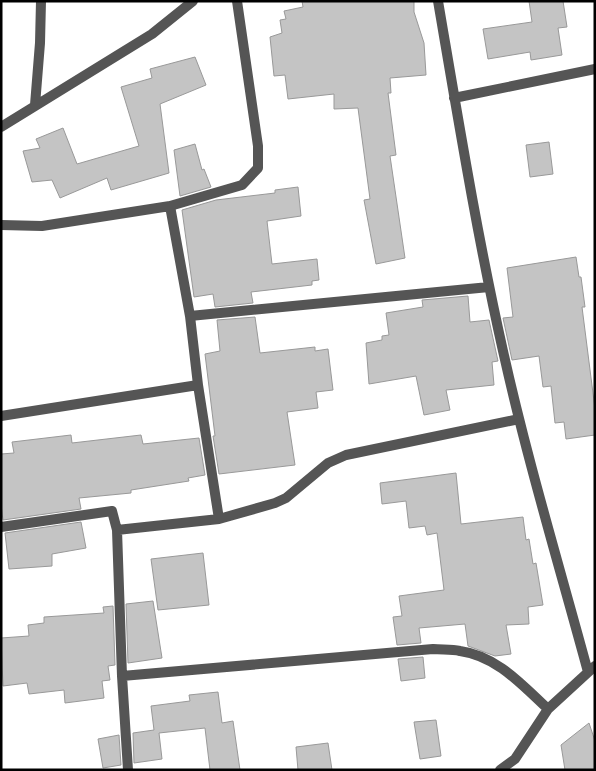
<svg xmlns="http://www.w3.org/2000/svg" width="596" height="771" font-family="'Work Sans',sans-serif">
<rect width="100%" height="100%" fill="#fff"/>
<path fill="#c4c4c4" stroke="#999" d="M302,1H414V12L424,43L426,75L390,78L391,93H388L396,155L390,156L405,258L376,264L364,200L370,199L358,108L334,109V94L288,99L285,75L274,76L270,37L282,33L280,20L286,19L284,11L303,7Z
M529,1H563L567,27L558,28L562,55L531,60L530,52L488,59L483,29L532,22Z
M195,57L206,85L160,104L169,173L111,190L107,178L60,198L52,180L32,182L23,151L40,148L36,139L63,128L77,164L139,146L121,87L152,78L150,69Z
M549,142L553,174L530,177L526,145Z
M195,144L202,170L204,169L211,187L180,196L174,150Z
M298,187L301,216L267,221L272,264L317,259L319,280L312,281V285L251,292L253,303L215,307L213,294L194,297L182,210L216,200L275,193V190Z
M576,257L579,277H581L585,307H582L595,409V435L566,439L564,422L555,423L551,386L543,387L539,356L512,360L503,318L513,317L507,268Z
M468,296L470,322L489,320L498,361L492,362L494,385L446,390L450,410L424,415L416,376L369,384L366,343L382,340V336L389,335L386,313L423,307L422,300Z
M255,317L260,353L315,347V351L328,349L333,390L316,392L318,408L287,412L295,465L219,474L213,436H215L205,354L220,351L217,320Z
M71,435L72,443L141,435L143,444L199,438L205,475L188,478L189,481L131,490V493L79,498L81,509L3,520L1,505V454L14,453L12,442Z
M456,473L461,524L523,517L526,540L529,539L533,564L536,563L543,605L528,607L529,624L506,625L511,654L495,656L468,646L465,624L419,628L421,643L397,645L393,617L402,616L399,596L444,590L437,533L427,535L425,526L409,528L406,501L382,504L380,483Z
M81,522L86,548L52,554V566L9,569L5,533Z
M203,553L209,605L158,610L151,559Z
M153,601L162,658L128,663L126,604Z
M113,606L115,665L108,666L110,680L102,681L104,698L65,703L64,690L29,694L27,683L3,686L1,638L29,636L28,625L44,623V617L104,613L103,607Z
M423,657L425,678L401,681L398,659Z
M218,692L222,723L233,721L240,770H210L205,728L159,733L162,759L134,763L133,733L154,730L151,706L190,701L189,695Z
M436,720L441,756L420,759L414,722Z
M589,723L595,741V770H565L561,745Z
M119,735L121,765L103,768L98,739Z
M328,743L332,770H298L296,747Z"/>
<g fill="none" stroke-linecap="round" stroke-linejoin="round">
<path stroke="#555" stroke-width="10" d="M438,1C458,118 477,235 503,351C527,459 559,565 588,672
M454,98L595,69
M35,105L40,43L41,1
M1,127L152,34L193,1
M170,206L190,316L198,385L219,519
M1,225L42,226L170,206L242,185L258,168V146L237,1
M190,316L489,287
M1,416L198,385
M1,527L112,511L117,530L122,676L128,770
M117,530L219,519L275,503L286,498L328,463L346,455L519,419
M122,676L433,649C442,650 451,649 460,651C497,656 522,685 548,709
M500,770L515,759L548,709L595,666"/>
</g>
<rect width="596" height="771" fill="none" stroke="#000000" stroke-width="5"/>
</svg>
